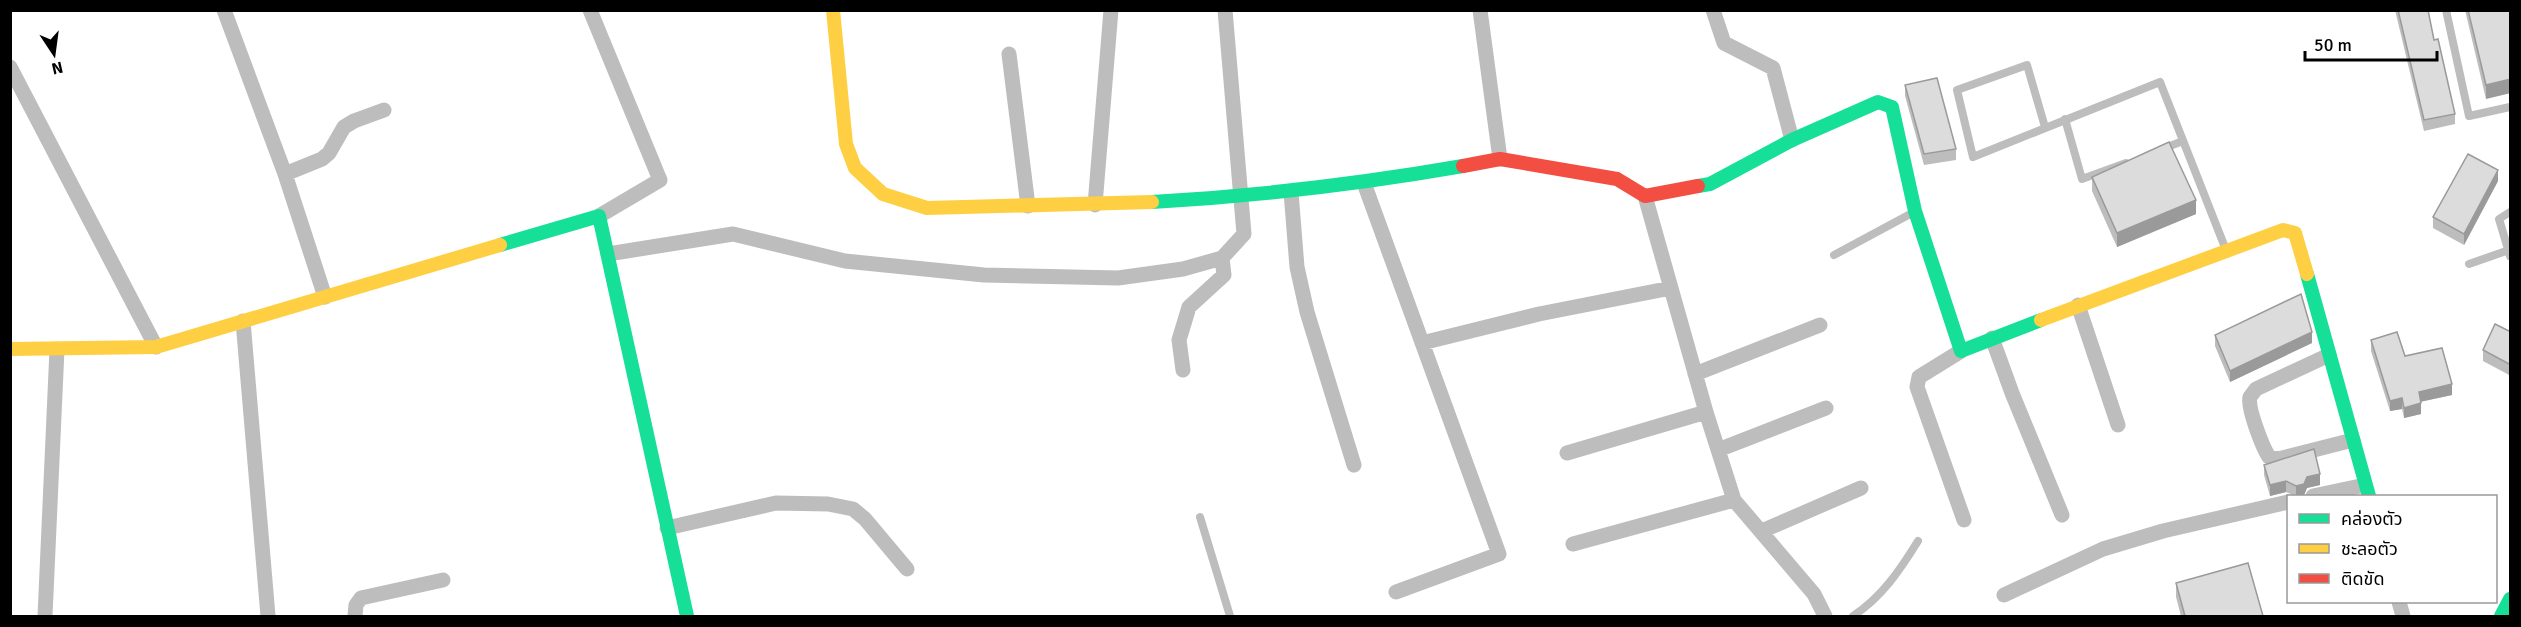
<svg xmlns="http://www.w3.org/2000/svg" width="2521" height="627" font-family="Signika,'Noto Sans Thai',sans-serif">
<rect width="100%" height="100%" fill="#fff"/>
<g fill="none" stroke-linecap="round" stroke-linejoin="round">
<path stroke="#bdbdbd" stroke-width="8" d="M2446,10L2469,116L2510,107
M2065,119L2082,179L2126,163
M2045,127L2027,65L1957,90L1973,157L2160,82L2226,250
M2162,149L2183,141
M2510,212L2499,219L2510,256
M1834,255L1914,212
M2469,264L2509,250
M1200,517L1230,616
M1853,616C1882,597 1900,570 1918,541"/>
<path stroke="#bdbdbd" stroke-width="15" d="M224,10L285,174L325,297
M590,10L660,180L599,216
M1480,10L1500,159
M1713,10L1724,43L1773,68L1792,140
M1009,54L1028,206
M10,67L156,347
M285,174L322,159L329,153L344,127L354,121L384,110
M1364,183L1499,554L1396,592
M1291,192L1297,267L1307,312L1354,465
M1645,196L1706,412L1734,500L1814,594L1825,616
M1095,205L1111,10
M608,254L733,234L845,261L984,275L1118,278L1183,269L1222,258L1244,234L1225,10
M2078,305L2118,425
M243,321L268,616
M1992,338L2012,393L2062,515
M1422,343L1539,314L1671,288
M1961,351L1919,377L1917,387L1964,520
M2329,355L2256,389C2255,390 2251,396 2250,397C2247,408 2263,448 2269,457L2278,459L2353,440
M1183,370L1179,340L1189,307L1224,275L1222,258
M1695,374L1820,325
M1718,450L1826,408
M1567,453L1706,412
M2313,496L2365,485
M667,528L776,503L828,504L853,509L865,519L907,569
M1762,531L1861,488
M1573,544L1734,500
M2004,595L2103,549L2163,531L2288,502
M2399,602L2403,616
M45,616L57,349
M355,616L356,605L361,598L443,580"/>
<path stroke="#16e098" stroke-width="14" d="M1698,186L1710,184L1792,140L1878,102L1892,107L1915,211L1961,351L2041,320
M1152,202C1258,196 1359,184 1463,166
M500,245L599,216L687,616
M2307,274L2369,496
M2501,616L2510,599"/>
<path stroke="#ffcf43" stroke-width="14" d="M833,10L846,144L855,168L883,194L927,208L1152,202
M2041,320L2283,230L2295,233L2307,274
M10,349L156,347L500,245"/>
<path stroke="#f24e42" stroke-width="14" d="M1463,166L1500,159L1617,179L1645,196L1698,186"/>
</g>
<path fill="#bdbdbd" d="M2395,10H2428L2434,40L2455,114V124L2424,131Z
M2465,10H2511L2486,99Z
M1905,85L1956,149V160L1924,165L1905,96Z
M2092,177L2196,214L2117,247L2092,191Z
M2498,181L2464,245L2433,228V217Z
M2511,332V376L2483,361V350Z
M2215,335L2312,343L2230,382L2215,346Z
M2371,340L2405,356L2452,395L2420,402L2421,414L2404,418L2402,409L2390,411L2371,351Z
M2264,465L2320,485L2307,488L2304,495L2299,496H2295L2286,492L2270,496L2264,475Z
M2176,583L2263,616H2181L2176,597Z"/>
<path fill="#9a9a9a" d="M2511,79V93L2486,99V85Z
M2498,170V181L2464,245V234Z
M2196,200V214L2117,247V233Z
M2312,332V343L2230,382V371Z
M2452,384V395L2419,402V392Z
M2402,398V409L2390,411V401Z
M2421,403V414L2404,418V408Z
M2320,474V485L2307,488L2304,495L2296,496V486L2307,477Z
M2286,481V492L2270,496V485Z"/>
<path fill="#dcdcdc" stroke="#9a9a9a" stroke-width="1.5" d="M2398,10H2428L2434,40L2438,39L2455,114L2424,120Z
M2468,10H2511V79L2486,85Z
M1937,78L1956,149L1924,154L1905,85Z
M2169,142L2196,200L2117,233L2092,177Z
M2468,154L2498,170L2464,234L2433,217Z
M2301,294L2312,332L2230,371L2215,335Z
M2495,324L2511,332V365L2483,350Z
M2397,332L2405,356L2442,348L2452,384L2419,392L2421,403L2404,408L2402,398L2390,401L2371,340Z
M2314,449L2320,474L2307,477L2304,484L2296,486L2286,481L2270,485L2264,465Z
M2248,563L2263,616H2185L2176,583Z"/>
<rect width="2521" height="627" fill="none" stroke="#000000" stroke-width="24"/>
<rect x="2287" y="495" width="210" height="108" fill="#ffffff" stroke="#999999" stroke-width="1.5"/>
<rect x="2299" y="514" width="30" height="9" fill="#16e098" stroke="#999999" stroke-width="1.5"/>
<text x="2341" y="525" font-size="18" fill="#000000">คล่องตัว</text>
<rect x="2299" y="544" width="30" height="9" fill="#ffcf43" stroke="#999999" stroke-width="1.5"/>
<text x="2341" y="555" font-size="18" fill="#000000">ชะลอตัว</text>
<rect x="2299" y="574" width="30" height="9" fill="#f24e42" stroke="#999999" stroke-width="1.5"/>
<text x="2341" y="585" font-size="18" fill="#000000">ติดขัด</text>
<g transform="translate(54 54) rotate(167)" stroke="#ffffff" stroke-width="4.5" paint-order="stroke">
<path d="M0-4.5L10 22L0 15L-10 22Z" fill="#000000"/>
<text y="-9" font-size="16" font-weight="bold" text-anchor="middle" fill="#000000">N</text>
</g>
<path d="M2305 51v9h132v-9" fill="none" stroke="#000000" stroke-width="3"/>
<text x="2314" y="51" font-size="18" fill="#000000" stroke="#ffffff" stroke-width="4.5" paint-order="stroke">50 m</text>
</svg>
